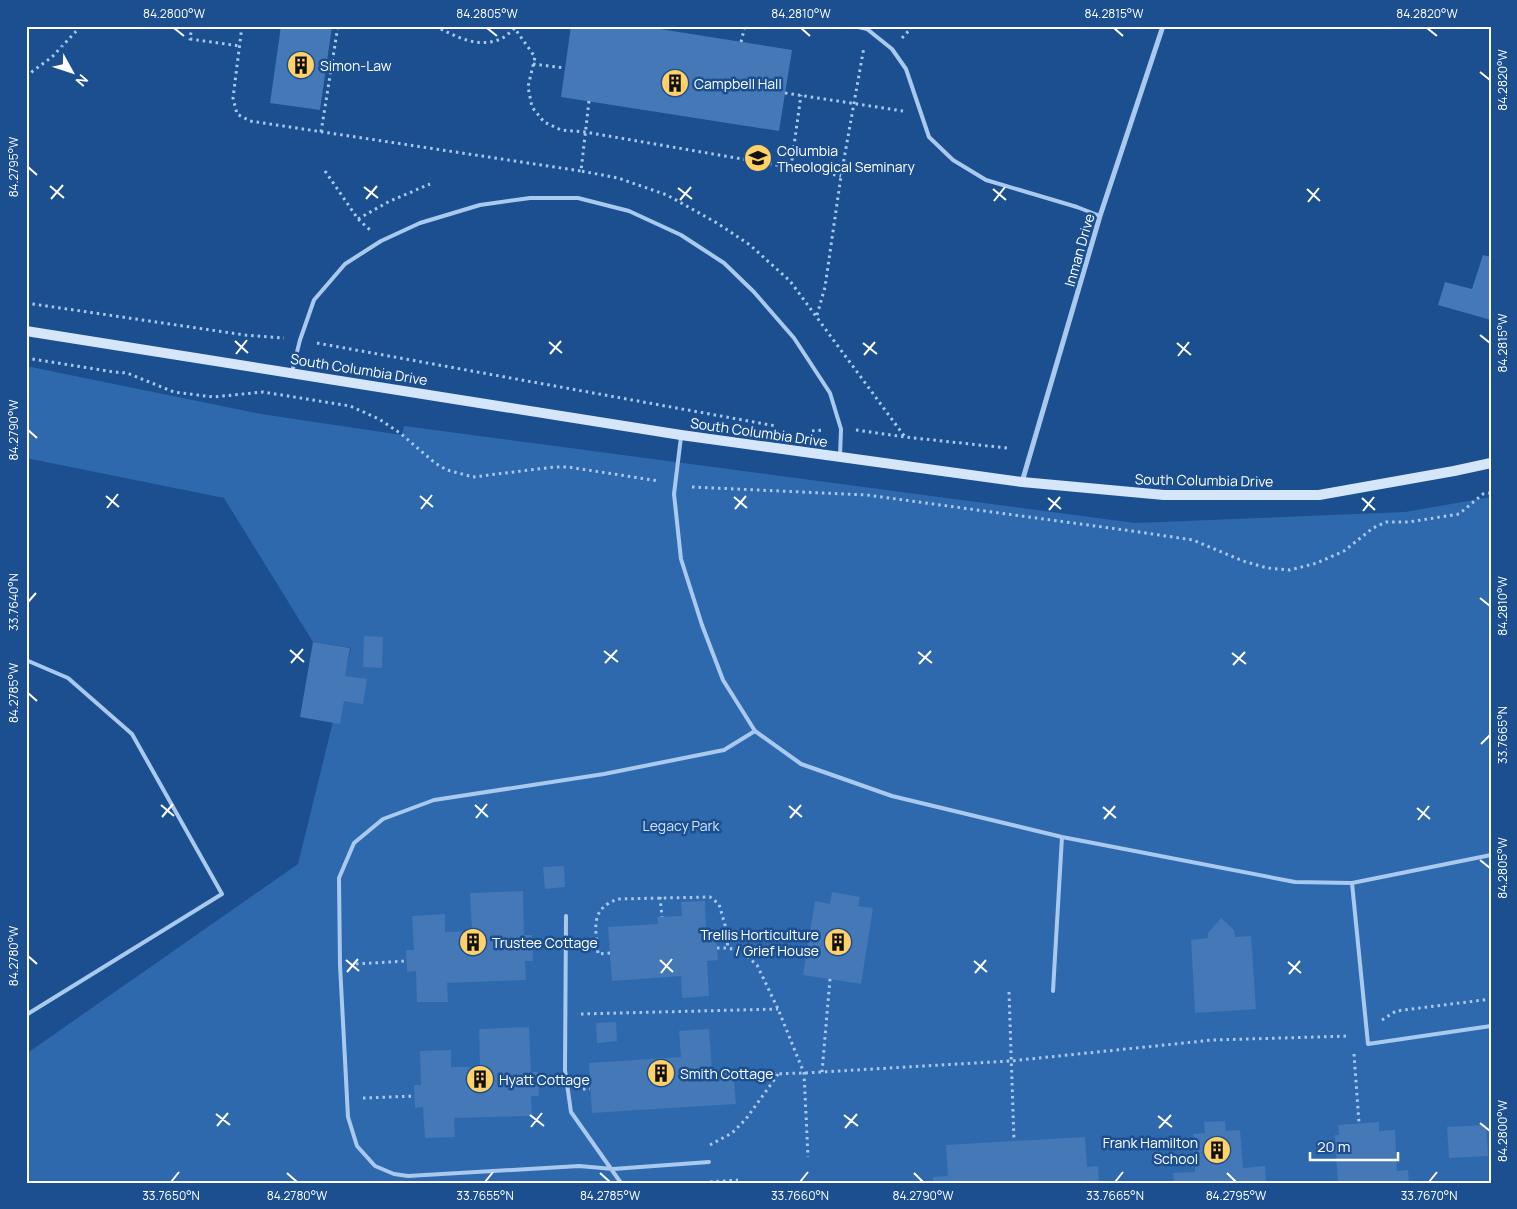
<svg xmlns="http://www.w3.org/2000/svg" width="1517" height="1209" font-family="Manrope,sans-serif">
<rect width="100%" height="100%" fill="#1b4f8f"/>
<path fill="#2e69ad" d="M26,366L261,414L402,435L404,426L1135,523L1405,512L1491,497V1183H26V1054L298,864L351,648L313,642L224,498L26,458Z"/>
<path fill="#4478b7" d="M281,26H332L320,110L270,103Z
M571,26H641L792,50L779,131L561,97Z
M1483,255L1491,257V320L1438,305L1445,282L1472,289Z
M364,636L383,637L382,668L363,667Z
M313,642L350,648L345,676L367,679L363,704L344,701L340,724L300,717Z
M564,866L565,887L545,889L543,867Z
M523,891L524,935H532L533,961H525L526,980L447,983L448,1002H417L416,971L407,972L406,950H414L412,916L445,914V932L472,931L470,893Z
M832,892L860,897L858,906L873,908L861,984L803,975L815,901L830,904Z
M705,901L706,936L716,935L718,960L707,961L709,996L682,998L681,976L612,981L608,927L658,924L657,917L682,916L681,902Z
M1221,918L1234,930L1235,937L1251,936L1256,1009L1195,1013L1191,940L1208,938V933Z
M616,1022L617,1041L597,1043L596,1023Z
M529,1027L531,1072H538L539,1096H531L532,1116L454,1118L455,1137L425,1138L423,1107L415,1108L414,1085H421L420,1051L451,1050V1067H480L479,1029Z
M709,1029L712,1070L733,1069L736,1104L592,1113L589,1063L681,1057L679,1031Z
M1225,1121L1226,1131L1240,1130L1243,1168L1265,1166L1266,1183H1174L1173,1173L1195,1172L1193,1134L1205,1133L1204,1122Z
M1379,1122V1131L1395,1130L1397,1171L1408,1170L1409,1183H1338L1335,1135H1339L1338,1125Z
M1486,1125L1488,1156L1449,1158L1447,1127Z
M1085,1137L1087,1167L1098,1166L1099,1183H933V1177L948,1176L946,1145Z"/>
<g fill="none" stroke-linecap="round" stroke-linejoin="round">
<path stroke="#a9c9ee" stroke-width="3" stroke-dasharray="2.5 4" stroke-linecap="butt" d="M192,26L190,39L240,46
M242,26L233,98L237,114L250,121L581,171
M435,26C455,36 476,48 498,40C505,38 511,31 517,26
M513,26L535,57L528,87L532,107L544,122L561,130L585,132L841,176
M902,38L913,26
M741,42L745,26
M533,64L565,68
M26,76L52,57L81,26
M785,93L903,111
M589,101L581,171L618,178L667,195L717,223L750,245L790,281L905,437
M321,132L338,26
M791,167L801,95
M325,171L358,219L370,230
M358,219L388,202L430,184
M26,303L245,335L284,338
M817,315L825,287L841,176L864,47
M317,343L776,426
M26,358L114,372L127,373L174,392L213,397L263,392L350,406L379,419L400,433L435,463L447,470L473,477L554,467H568L659,481
M856,430L905,437L1007,448
M812,431L825,430
M692,487L867,495L1132,531L1193,540L1243,561L1267,568L1290,570L1317,563L1344,551L1373,528L1386,522H1409L1459,514L1483,494L1491,493
M660,897L662,917
M717,948H728L741,951L757,965L778,1009L804,1073L808,1157
M610,953L598,954C596,929 589,909 618,899L710,897L719,904L725,925L728,948
M356,964L406,961
M1009,992L1014,1141
M581,1014L778,1009
M1382,1020L1396,1011L1491,999
M1354,1054L1359,1123
M822,1072L830,979
M734,1075L804,1073L1010,1061L1213,1040L1350,1036
M583,1089H590
M363,1098L415,1096
M710,1145L732,1133L746,1119L779,1073
M710,1182L738,1180"/>
<path stroke="#a9c9ee" stroke-width="4" d="M854,26L867,29L892,49L906,69L929,137L953,160L986,180L1077,207L1100,216
M292,372L300,340L314,300L345,264L381,241L420,223L480,205L530,198H578L629,211L681,235L724,263L754,292L794,338L830,393L841,429L840,457
M681,437L674,494L681,559L702,625L723,680L755,731L801,764L892,796L1062,837L1295,882L1352,883L1491,855
M26,660L68,678L132,734L222,894L26,1015
M1352,883L1368,1044L1491,1026
M566,916L565,1070L571,1112L621,1183
M1053,991L1062,837
M709,1162L613,1169L579,1166L408,1176L394,1174L375,1166L357,1146L348,1117L340,965L339,878L354,843L383,819L434,800L604,774L724,750L755,731"/>
<path stroke="#a9c9ee" stroke-width="5" d="M1022,482L1100,216L1163,26"/>
<path stroke="#d6e6fa" stroke-width="10" d="M26,331L681,435L1022,482L1164,495H1319L1454,471L1491,463"/>
</g>
<path fill="none" stroke="#fff" stroke-width="2" d="M174,28L184,36M487,28L497,36M801,28L810,36M1114,28L1123,36M1427,28L1437,36M1480,72L1490,80M28,167L37,175M50,186L64,198M364,187L378,198M678,188L692,199M993,189L1006,200M1307,189L1320,201M51,199L63,185M366,199L377,186M680,200L691,187M994,201L1005,187M1308,202L1319,188M1480,335L1490,343M235,341L248,353M549,342L562,353M863,343L877,354M1177,343L1191,355M236,354L247,340M550,354L561,341M864,355L875,342M1178,356L1189,342M28,430L37,438M106,496L119,507M420,496L433,507M734,497L747,508M1048,498L1061,509M1362,498L1375,510M107,508L118,494M421,509L432,495M735,509L746,496M1049,510L1060,497M1363,511L1374,497M1480,598L1490,606M28,602L36,593M290,650L304,662M604,651L618,662M918,652L932,663M1232,653L1246,664M291,663L303,649M605,663L617,650M919,664L931,651M1233,665L1245,652M28,693L37,701M1481,744L1490,735M161,805L174,816M475,805L488,817M789,806L802,817M1103,807L1116,818M1417,808L1430,819M162,817L173,804M476,818L487,804M790,818L801,805M1104,819L1115,806M1418,820L1429,806M1480,860L1490,868M28,956L37,964M346,960L359,971M660,960L673,972M974,961L987,972M1288,962L1301,973M347,972L358,959M661,973L672,959M975,973L986,960M1289,974L1300,961M216,1114L230,1125M530,1115L544,1126M844,1115L858,1126M1158,1116L1172,1127M1480,1123L1490,1131M217,1126L228,1113M531,1127L542,1113M845,1128L857,1114M1159,1128L1171,1115M287,1173L297,1182M600,1173L610,1182M914,1173L923,1182M1227,1173L1236,1182M171,1182L179,1172M485,1182L493,1172M800,1182L808,1172M1115,1182L1123,1172M1429,1182L1437,1172"/>
<defs>
<g id="building-disc" transform="scale(1.4375)"><circle r="9.5" fill="#ffd166" stroke="#1b4f8f"/><path d="M-4-6H4V6H1V3H-1V6H-4ZM-2.5-4.3h1.7v1.8h-1.7ZM.8-4.3h1.7v1.8H.8ZM-2.5-1h1.7V.8h-1.7ZM.8-1h1.7V.8H.8Z" fill="#111"/></g>
<g id="university-disc" transform="scale(1.4375)"><circle r="9.5" fill="#ffd166" stroke="#1b4f8f"/><path d="M0-5L7-2L0 1L-7-2ZM-4 1L0 2.5L4 1V4Q0 6-4 4Z" fill="#111"/></g>
</defs>
<g fill-rule="evenodd">
<use href="#building-disc" x="301" y="65"/>
<use href="#building-disc" x="675" y="83"/>
<use href="#university-disc" x="758" y="158"/>
<use href="#building-disc" x="473" y="942"/>
<use href="#building-disc" x="838" y="942"/>
<use href="#building-disc" x="661" y="1073"/>
<use href="#building-disc" x="480" y="1079"/>
<use href="#building-disc" x="1217" y="1150"/>
</g>
<g text-anchor="middle" dominant-baseline="central" stroke-width="5" stroke-linejoin="round" paint-order="stroke">
<g font-size="14" fill="#fff" stroke="#1b4f8f" text-anchor="start">
<text x="320" y="65">Simon-Law</text>
<text x="694" y="83">Campbell Hall</text>
<text x="777" y="150">Columbia<tspan x="777" dy="16">Theological Seminary</tspan></text>
<text x="819" y="934" text-anchor="end">Trellis Horticulture<tspan x="819" dy="16">/ Grief House</tspan></text>
<text x="492" y="942">Trustee Cottage</text>
<text x="680" y="1073">Smith Cottage</text>
<text x="499" y="1079">Hyatt Cottage</text>
<text x="1198" y="1142" text-anchor="end">Frank Hamilton<tspan x="1198" dy="16">School</tspan></text>
</g>
<g font-size="14" fill="#fff" stroke="#1b4f8f">
<text transform="translate(1079 250) rotate(-74)">Inman Drive</text>
<text transform="translate(359 369) rotate(9)">South Columbia Drive</text>
<text transform="translate(759 432) rotate(8)">South Columbia Drive</text>
<text transform="translate(1204 480) rotate(1)">South Columbia Drive</text>
</g>
<g font-size="14" fill="#cfe3fa" stroke="#1b4f8f">
<text x="681" y="825">Legacy Park</text>
</g>
</g>
<rect width="1517" height="1209" fill="none" stroke="#1b4f8f" stroke-width="55"/>
<g transform="translate(72 72) rotate(130)" stroke="#1b4f8f" stroke-width="4" paint-order="stroke">
<path d="M0-4L9 19L0 12L-9 19Z" fill="#ffffff"/>
<text y="-8" font-size="14" font-weight="bold" text-anchor="middle" fill="#ffffff">N</text>
</g>
<path d="M1310 1152v8h88v-8" fill="none" stroke="#ffffff" stroke-width="2.5"/>
<text x="1317" y="1152" font-size="15" fill="#ffffff" stroke="#1b4f8f" stroke-width="4" paint-order="stroke">20 m</text>
<rect x="28" y="28" width="1462" height="1154" fill="none" stroke="#fff" stroke-width="2"/>
<g font-size="12" text-anchor="middle" fill="#fff">
<text x="174" y="18">84.2800°W</text>
<text x="487" y="18">84.2805°W</text>
<text x="801" y="18">84.2810°W</text>
<text x="1114" y="18">84.2815°W</text>
<text x="1427" y="18">84.2820°W</text>
<text transform="translate(1503 80) rotate(-90)" y="4">84.2820°W</text>
<text transform="translate(14 167) rotate(-90)" y="4">84.2795°W</text>
<text transform="translate(1503 343) rotate(-90)" y="4">84.2815°W</text>
<text transform="translate(14 430) rotate(-90)" y="4">84.2790°W</text>
<text transform="translate(14 602) rotate(-90)" y="4">33.7640°N</text>
<text transform="translate(1503 606) rotate(-90)" y="4">84.2810°W</text>
<text transform="translate(14 693) rotate(-90)" y="4">84.2785°W</text>
<text transform="translate(1503 735) rotate(-90)" y="4">33.7665°N</text>
<text transform="translate(1503 868) rotate(-90)" y="4">84.2805°W</text>
<text transform="translate(14 956) rotate(-90)" y="4">84.2780°W</text>
<text transform="translate(1503 1131) rotate(-90)" y="4">84.2800°W</text>
<text x="171" y="1200">33.7650°N</text>
<text x="297" y="1200">84.2780°W</text>
<text x="485" y="1200">33.7655°N</text>
<text x="610" y="1200">84.2785°W</text>
<text x="800" y="1200">33.7660°N</text>
<text x="923" y="1200">84.2790°W</text>
<text x="1115" y="1200">33.7665°N</text>
<text x="1236" y="1200">84.2795°W</text>
<text x="1429" y="1200">33.7670°N</text>
</g>
</svg>
